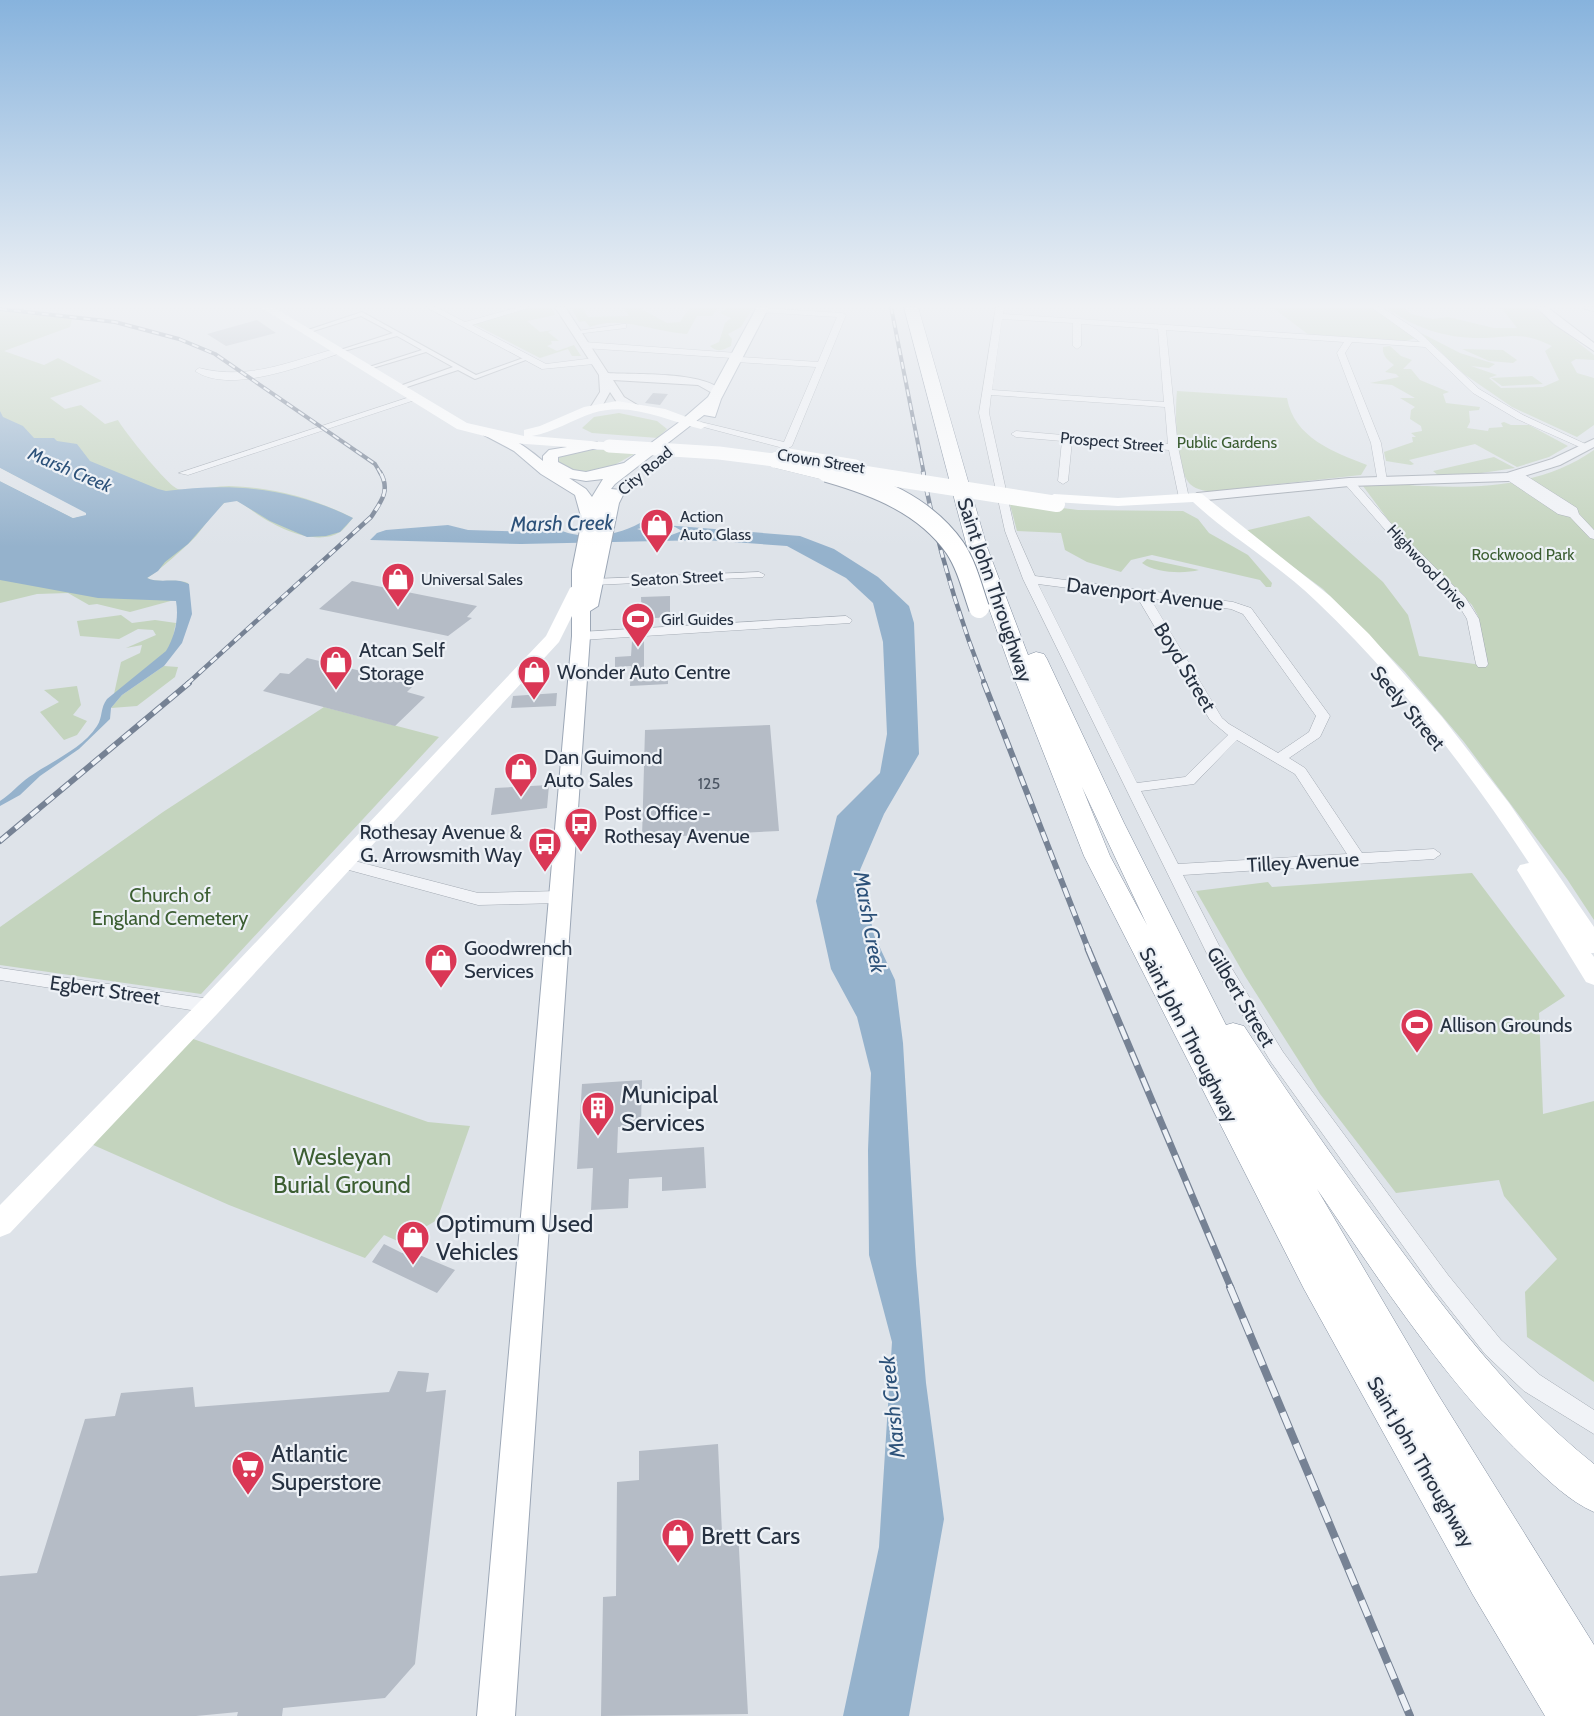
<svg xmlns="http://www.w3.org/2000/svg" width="1594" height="1716" font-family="Cabin,sans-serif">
<rect width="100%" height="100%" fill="#dee3e9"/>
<path fill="#c4d4be" d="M531,307H551L555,315L527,321L540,332L553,330L548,332L559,341H551L552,344L547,346L557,351L574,345L581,356H572L568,349L540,358L474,324Z
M571,307H582L588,317L629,316L623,307H638L667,323L680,322L690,307H719L712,316H697L687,334C653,332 621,315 590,327L585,321L579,322Z
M727,307H753L741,327L728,334L732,339L731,346C723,350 718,353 710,346L719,342L725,323L731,318L720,313Z
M1272,307H1370L1415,338L1406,341L1309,335Z
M1386,307H1403L1411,314L1433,319L1448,317L1494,328H1517L1501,307H1533L1594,355V360L1576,359L1571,362L1577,373L1594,378V425L1577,437L1512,407L1464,374L1421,333L1460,353L1495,364L1489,368L1471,366L1497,375L1489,378L1501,388L1543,387L1559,380L1545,351L1552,346C1523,332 1515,336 1485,338C1448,339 1415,329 1386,307Z
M0,311L72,319L70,327L4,351L44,365L58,358L102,381L50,398L65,409L81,405L105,424L118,420C124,431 168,486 178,489C189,492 216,486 229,486C273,487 314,498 353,518C349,522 345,529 340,532C315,548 271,525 250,509C243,504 239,500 229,500C215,508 207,523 197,535C189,544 157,573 147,578C158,584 175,578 188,583L189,596L130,612L97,604L89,605L68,593L37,594L0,603V481L73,518L86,515L0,468Z
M1390,346L1401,356L1412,360L1403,369H1411L1420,380L1449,392L1443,394L1446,403L1480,407L1479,410L1469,411L1470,422L1467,428L1488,431L1489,428L1503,427L1501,423L1504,422L1511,425H1529L1568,446L1549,457L1517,467L1475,444L1409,460L1414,464L1411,465L1386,461L1384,452L1413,442L1412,437H1416L1411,433L1422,431L1421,426L1410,419L1411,410L1415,407L1400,398H1415L1392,385L1370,383L1399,377L1396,374L1385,372L1394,365C1388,360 1382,356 1383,347Z
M1462,349L1503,350L1517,360L1513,363L1489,361Z
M1532,376L1543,384L1502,386L1491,378Z
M1177,391L1287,398C1294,438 1334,452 1367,465L1361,475L1214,491C1206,492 1194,489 1189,483C1175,466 1175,411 1177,391Z
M619,413L657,421L667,429L658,438L592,433L582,428L594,417Z
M574,450H641C607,469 593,483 555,461L556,456Z
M1594,450V920L1567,879L1464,742L1405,672L1323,589L1244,531L1309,516L1383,582L1408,615L1419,656L1488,666L1478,616L1472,605L1389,521L1363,486C1380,479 1408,486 1427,486C1484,489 1546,484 1594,450Z
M1494,457L1515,468L1475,474L1439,476L1433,471Z
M1009,501L1078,510L1183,511L1198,519L1209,533L1248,555L1272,583L1271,587H1266L1260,580L1152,555L1131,560L1121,572L1087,562L1065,550L1061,533L1017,531Z
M1147,559L1199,570C1184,574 1155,573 1142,563Z
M121,615L132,623L155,620L176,623C174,629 174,636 172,642C163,664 132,682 114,694L121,662L140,653L142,645L126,648L156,635L153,630L138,629L119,639L80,636L77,621Z
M164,666L178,667L175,677L137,706L111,708L122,695Z
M77,686L81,705L73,715L87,721L77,735L64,740L40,712L59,702L44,690Z
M324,707L439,737L201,994L0,965V927L163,812Z
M1472,873L1565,996L1539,1013L1543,1114L1594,1101V1382L1527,1337L1525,1292L1557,1259L1504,1196L1499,1180L1396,1193L1320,1094L1245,976L1196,891L1268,882L1272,887Z
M182,1035L428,1122L470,1126L437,1220L400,1242L384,1235L365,1258L229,1205L82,1140Z"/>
<path fill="#95b2cc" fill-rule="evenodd" d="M0,411L3,417L23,426L34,438H54L57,441L77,444L90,461L158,489L166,491C232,482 293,488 353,518L340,532L326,536L307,537L270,521L237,501L224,503L188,544L165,562L158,571L147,578C160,584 175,577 189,584L192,614L182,643L164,666L122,695L111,708L110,719L79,749L40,776L20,795L0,806V801C11,794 19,784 29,777C52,761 82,749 97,726C103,717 100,708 107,699L166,651C175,636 179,618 176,601L98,598L0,580V481L73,518L86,514L0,468Z
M640,523L800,536L834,549L878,577L909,606L914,623L919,754L884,814L860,870L874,935L895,980L903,1043L916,1264L926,1383L944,1519L909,1716H843L879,1547L892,1342L869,1255L868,1150L871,1073L857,1017L831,969L816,901L837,816L880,773L887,734L883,642L873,603L846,578L787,546L705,540L521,544L370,540L377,533L386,530L448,525L468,530L538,532L555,528C582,541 614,537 640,523ZM651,526L675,527L682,531L666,537L637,529Z"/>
<path fill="#dee3e9" d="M0,468L86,513V515L73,518L0,481V478L74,515L81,514L0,472Z"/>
<path fill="#b5bcc6" d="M257,320L276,333L226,346L207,334Z
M653,393L668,394L660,405L645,403Z
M352,581L477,606L467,617L472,618L448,636L319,609Z
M670,596V617L642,619L641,597Z
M644,640V672L668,671V684L630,686L631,666L615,667V657L631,656L632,641Z
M307,658L415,684L407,692L425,697L395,726L263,691L280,673L289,674Z
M557,693L556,706L511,708L513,696Z
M770,725L779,831L642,838L645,730Z
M549,785L547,808L491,815L495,788Z
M642,1080L641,1126L618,1127L617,1153L704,1147L706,1188L662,1191V1177L629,1179L628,1208L591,1210L593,1168L577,1169L582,1084Z
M384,1244L402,1253L410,1251L455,1270L437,1293L372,1262Z
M398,1371L429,1373L426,1392L446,1390L415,1664L385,1698L283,1708L282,1716H237L238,1712L196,1716H0V1576L37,1573L85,1419L115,1416L121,1393L193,1387L195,1407L389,1392Z
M718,1444L722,1533L738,1531L748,1714L601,1716L603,1597L616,1596L617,1482L639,1480V1451Z"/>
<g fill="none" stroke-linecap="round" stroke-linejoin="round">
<g stroke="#a3aab3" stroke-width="2">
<path id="pedestrian" d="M362,312L476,375L526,357L531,358L475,379L458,370L401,389H397V387L453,367L426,352L366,370V368L422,350L397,336L337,353V351L393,333L361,316L307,333L302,332Z"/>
</g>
<g stroke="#a3aab3" stroke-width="1">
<path id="minor" d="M426,307H436L465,322L519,307H532L472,325L546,364L594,358L598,361L594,364L542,369Z
M996,307H1004L1003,314L1420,342L1371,307H1381L1417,330L1479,389L1523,415L1592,447L1584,449L1517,419L1473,393L1425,347L1352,342L1345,353L1381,443L1387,481L1378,483L1371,443L1337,353L1344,342L1166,330L1178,447L1189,498L1188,500L1179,498L1169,450L1072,441L1068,481L1063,484L1058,481L1062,441L1016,437L1011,434L1016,431L1168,444L1165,407L991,395L989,413L1015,531L1035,576L1233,602L1251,608L1330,716L1320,737L1289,758L1305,768L1362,853L1434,849L1441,854L1434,859L1183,875L1226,959L1283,1052L1448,1275L1501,1340L1540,1375L1594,1410V1434L1524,1391L1485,1354L1434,1289L1271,1062L1211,962L1023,579L1005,531L979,413ZM1002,319L1073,323V346L1077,349L1081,346V324L1158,329L1164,402L992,390ZM1038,584L1137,597L1210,720L1228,735L1185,777L1137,783ZM1150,598L1231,609L1243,614L1316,716L1309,732L1278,753L1229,724L1222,718ZM1237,740L1295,774L1347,854L1178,864L1141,791L1194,784Z
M762,308L842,313L846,315L792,446L787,449L696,425L701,422L784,442L816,367L736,362L732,358L584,348L580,345L584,342L737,353L741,357L818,362L837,317L759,312L758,310Z
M623,324H626V328L576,334L572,332Z
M338,348L341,349V353C304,365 230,395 195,371L199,368C249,381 291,361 338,348Z
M413,396L421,398L188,475L179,473Z
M1514,473H1522L1577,508L1579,514L1594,530V539L1590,538L1570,517L1558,514L1503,477L1508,474L1514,476Z
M1345,480H1353L1395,528L1465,597L1479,619L1488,664L1486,667H1478L1476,664L1467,619L1456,601L1387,532L1345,484Z
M759,572L765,575L763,577L594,585L588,582L594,579Z
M846,616L852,620L850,623L581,640L575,636L581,632Z
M343,858L478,893L560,891L568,897L560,903L478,905L338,867L335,863Z
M0,968L210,999L216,1001L218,1006L216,1011L210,1013L0,980Z"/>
</g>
<g stroke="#a3aab3" stroke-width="2">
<path id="tertiary" d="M555,307H565L608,373C636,375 706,371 723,392L714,394L698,385L613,380L624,397L639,406L629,408L616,401L610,392L600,410H592L590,408L600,392L599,375Z
M1536,307H1547L1594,343V351L1554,324Z
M1583,307H1594V311L1585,309Z
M1594,439V447L1560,465L1508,481L1349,486L1197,501L1191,497L1197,493L1349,478L1507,473L1552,459Z"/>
</g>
<g stroke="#9ca7b6" stroke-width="2">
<path id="primary" d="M757,307H769L721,399L715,417L704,415L615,484L611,489L621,490L624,493L619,503L598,606L590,611V636L515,1716H477L572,636V570L582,520L575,495L541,474L514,451L484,435L491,431C511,436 528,448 543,461V456L549,450L597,442L599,445L597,448L558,457V462L573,470L586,472L624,463L678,423L708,397ZM569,478L586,481L603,479L592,497L586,489Z"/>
</g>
<g stroke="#8490a1" stroke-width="1">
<path id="motorway" d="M904,307H918L987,547L1028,655L1036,652L1044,654L1047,659L1124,823L1226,1025L1233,1023L1244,1026C1289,1096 1338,1164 1387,1231C1449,1315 1512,1399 1594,1464V1512C1569,1501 1549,1481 1529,1462C1446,1383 1382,1284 1317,1189L1437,1393L1594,1645V1716H1545L1473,1595L1304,1289L1084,856L1011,670L967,547ZM1082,787L1147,925L1110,856Z"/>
</g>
<use href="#pedestrian" fill="#f1f3f7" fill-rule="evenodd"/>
<use href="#minor" fill="#f1f3f7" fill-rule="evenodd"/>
<use href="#tertiary" fill="#f1f3f7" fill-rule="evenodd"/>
<path fill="#fff" fill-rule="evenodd" d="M260,307H273L467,423L524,436V430L540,426L584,407L617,401L665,409L708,425L701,429C665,420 630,401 593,413C572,420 554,432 532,436L614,443V449L609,450L512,443L457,429Z
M1197,493L1202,494L1330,596L1369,634L1442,717L1509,803L1594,927V953H1591L1594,957V985L1586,982L1517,870L1520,865L1529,863C1468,770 1398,679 1317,602C1279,565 1232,538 1193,502L1118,506L1054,502L1047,498L1054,494L1118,498Z
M578,583L586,588L559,642L218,1013L10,1233L0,1237V1205L202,999L546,636L570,588Z"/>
<use href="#primary" fill="#fff" fill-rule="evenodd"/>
<use href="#motorway" fill="#fff" fill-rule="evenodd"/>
<g stroke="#768294" stroke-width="4">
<path id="rail-far4" d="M891,307L924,474
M0,309L115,322L179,339L215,354L375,464L381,474"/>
</g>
<g stroke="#768294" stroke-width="4.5">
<path id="rail-far3" d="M923,472C937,545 958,615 985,684
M187,684L371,517C381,502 391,490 380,472"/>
</g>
<g stroke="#768294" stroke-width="6">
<path id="rail-far2" d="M984,683L1089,951
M0,841L189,683"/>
</g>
<g stroke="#768294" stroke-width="7">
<path id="rail-far1" d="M1088,949L1231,1288"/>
</g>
<g stroke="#768294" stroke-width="8">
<path id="rail" d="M1230,1287L1410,1716"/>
</g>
<use href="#rail-far4" stroke="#edf1f6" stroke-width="2" stroke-dasharray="7" stroke-linecap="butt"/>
<use href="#rail-far3" stroke="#edf1f6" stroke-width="3" stroke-dasharray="8" stroke-linecap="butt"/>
<use href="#rail-far2" stroke="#edf1f6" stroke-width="4" stroke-dasharray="10" stroke-linecap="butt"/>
<use href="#rail-far1" stroke="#edf1f6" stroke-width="4.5" stroke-dasharray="14" stroke-linecap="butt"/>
<use href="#rail" stroke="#edf1f6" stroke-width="6" stroke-dasharray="17" stroke-linecap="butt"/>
<g stroke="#8490a1" stroke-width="16" stroke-linecap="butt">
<path id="motorway-bridge-far1" d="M776,460L833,474"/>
</g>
<g stroke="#8490a1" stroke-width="22" stroke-linecap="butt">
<path id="motorway-bridge" d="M827,472C876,486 925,505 955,548C967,566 972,588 979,608"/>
</g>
<path stroke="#fff" stroke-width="13" d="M609,446L719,453L797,463
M782,454L855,466
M839,470L863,474"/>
<path stroke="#fff" stroke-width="16" d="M853,472L1057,504"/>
<use href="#motorway-bridge-far1" stroke="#fff" stroke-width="16"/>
<use href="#motorway-bridge" stroke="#fff" stroke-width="20"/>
</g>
<linearGradient id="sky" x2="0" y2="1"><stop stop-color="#87b3dd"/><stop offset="0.56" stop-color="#f0f2f5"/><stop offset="1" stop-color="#f0f2f5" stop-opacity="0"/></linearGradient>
<rect width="1594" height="547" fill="url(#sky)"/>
<defs>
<g id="shop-pin" transform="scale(1.725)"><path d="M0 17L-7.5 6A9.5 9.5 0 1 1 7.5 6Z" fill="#da3755" stroke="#edf1f6"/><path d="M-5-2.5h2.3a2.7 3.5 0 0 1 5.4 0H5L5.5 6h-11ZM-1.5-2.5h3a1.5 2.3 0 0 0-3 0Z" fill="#fff"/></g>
<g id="stadium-pin" transform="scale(1.725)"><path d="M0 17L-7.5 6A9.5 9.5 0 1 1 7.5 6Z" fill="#da3755" stroke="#edf1f6"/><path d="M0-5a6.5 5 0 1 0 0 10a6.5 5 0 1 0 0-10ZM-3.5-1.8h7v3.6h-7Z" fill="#fff"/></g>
<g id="bus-pin" transform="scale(1.725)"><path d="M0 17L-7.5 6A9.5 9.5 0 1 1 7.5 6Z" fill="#da3755" stroke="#edf1f6"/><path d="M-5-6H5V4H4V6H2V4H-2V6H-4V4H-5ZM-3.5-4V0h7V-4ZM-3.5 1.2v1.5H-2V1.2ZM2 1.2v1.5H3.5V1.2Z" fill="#fff"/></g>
<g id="building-pin" transform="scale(1.725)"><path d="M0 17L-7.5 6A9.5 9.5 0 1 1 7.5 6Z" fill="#da3755" stroke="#edf1f6"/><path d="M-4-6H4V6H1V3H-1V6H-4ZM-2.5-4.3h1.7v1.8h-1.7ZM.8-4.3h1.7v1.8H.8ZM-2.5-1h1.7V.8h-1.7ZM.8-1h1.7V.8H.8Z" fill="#fff"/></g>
<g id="supermarket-pin" transform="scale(1.725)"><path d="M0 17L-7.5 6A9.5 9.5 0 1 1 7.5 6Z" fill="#da3755" stroke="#edf1f6"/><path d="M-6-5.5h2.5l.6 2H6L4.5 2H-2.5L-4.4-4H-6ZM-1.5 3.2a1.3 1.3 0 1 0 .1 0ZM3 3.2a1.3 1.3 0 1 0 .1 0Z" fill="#fff"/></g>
</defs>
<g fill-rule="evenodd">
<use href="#shop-pin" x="657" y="525"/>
<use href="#shop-pin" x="398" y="579"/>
<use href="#stadium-pin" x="638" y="619"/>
<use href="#shop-pin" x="336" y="662"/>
<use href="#shop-pin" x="534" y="672"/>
<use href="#shop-pin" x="521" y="769"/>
<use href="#bus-pin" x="581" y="824"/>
<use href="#bus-pin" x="545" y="844"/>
<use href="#shop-pin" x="441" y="960"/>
<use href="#stadium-pin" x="1417" y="1025"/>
<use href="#building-pin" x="598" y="1108"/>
<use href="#shop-pin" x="413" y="1237"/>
<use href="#supermarket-pin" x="248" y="1467"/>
<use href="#shop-pin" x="678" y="1535"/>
</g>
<g text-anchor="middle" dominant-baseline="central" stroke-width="4.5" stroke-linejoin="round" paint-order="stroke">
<g font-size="16" fill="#263141" stroke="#edf1f6">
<text transform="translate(1112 442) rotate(5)">Prospect Street</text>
<text transform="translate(821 461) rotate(9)">Crown Street</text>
<text transform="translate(645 471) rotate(-40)">City Road</text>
<text transform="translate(1427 567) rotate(47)">Highwood Drive</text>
<text transform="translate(677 578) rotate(-3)">Seaton Street</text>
</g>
<g font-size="16" fill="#3c5e32" stroke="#edf1f6">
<text x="1227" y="442">Public Gardens</text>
<text x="1523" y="554">Rockwood Park</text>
</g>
<g font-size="16" fill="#263141" stroke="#edf1f6" text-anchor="start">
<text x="680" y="516">Action<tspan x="680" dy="18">Auto Glass</tspan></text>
<text x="421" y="579">Universal Sales</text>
<text x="661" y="619">Girl Guides</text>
</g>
<g font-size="16" fill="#4a5462">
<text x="709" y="783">125</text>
</g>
<g font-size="18" font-style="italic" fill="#2c5179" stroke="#edf1f6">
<text transform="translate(70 470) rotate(23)">Marsh Creek</text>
</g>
<g font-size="20" fill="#263141" stroke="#edf1f6">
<text transform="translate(995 590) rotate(71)">Saint John Throughway</text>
<text transform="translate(1145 594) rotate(7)">Davenport Avenue</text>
<text transform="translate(1185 667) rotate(59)">Boyd Street</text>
<text transform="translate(1408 708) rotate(50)">Seely Street</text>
<text transform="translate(1303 862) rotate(-3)">Tilley Avenue</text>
<text transform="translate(105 990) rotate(8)">Egbert Street</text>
<text transform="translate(1241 997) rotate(59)">Gilbert Street</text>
<text transform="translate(1189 1035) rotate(63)">Saint John Throughway</text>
<text transform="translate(1421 1462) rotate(60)">Saint John Throughway</text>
</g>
<g font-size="20" fill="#263141" stroke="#edf1f6" text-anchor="start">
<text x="359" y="650">Atcan Self<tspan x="359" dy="23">Storage</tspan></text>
<text x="557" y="672">Wonder Auto Centre</text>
<text x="544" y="757">Dan Guimond<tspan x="544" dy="23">Auto Sales</tspan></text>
<text x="604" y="813">Post Office -<tspan x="604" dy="23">Rothesay Avenue</tspan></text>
<text x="522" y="832" text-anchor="end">Rothesay Avenue &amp;<tspan x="522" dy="23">G. Arrowsmith Way</tspan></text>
<text x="464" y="948">Goodwrench<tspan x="464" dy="23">Services</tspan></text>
<text x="1440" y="1025">Allison Grounds</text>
</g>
<g font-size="20" fill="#3c5e32" stroke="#edf1f6">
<text x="170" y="895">Church of<tspan x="170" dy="23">England Cemetery</tspan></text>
</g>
<g font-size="21" font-style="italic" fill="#2c5179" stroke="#edf1f6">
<text transform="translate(562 523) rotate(-1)">Marsh Creek</text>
<text transform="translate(870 922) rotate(80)">Marsh Creek</text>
<text transform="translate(892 1407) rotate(-96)">Marsh Creek</text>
</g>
<g font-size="24" fill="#263141" stroke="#edf1f6" text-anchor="start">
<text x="621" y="1094">Municipal<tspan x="621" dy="28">Services</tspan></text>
<text x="436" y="1223">Optimum Used<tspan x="436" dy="28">Vehicles</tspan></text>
<text x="271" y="1453">Atlantic<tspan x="271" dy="28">Superstore</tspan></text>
<text x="701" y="1535">Brett Cars</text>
</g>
<g font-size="24" fill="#3c5e32" stroke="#edf1f6">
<text x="342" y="1156">Wesleyan<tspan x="342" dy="28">Burial Ground</tspan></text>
</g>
</g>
</svg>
